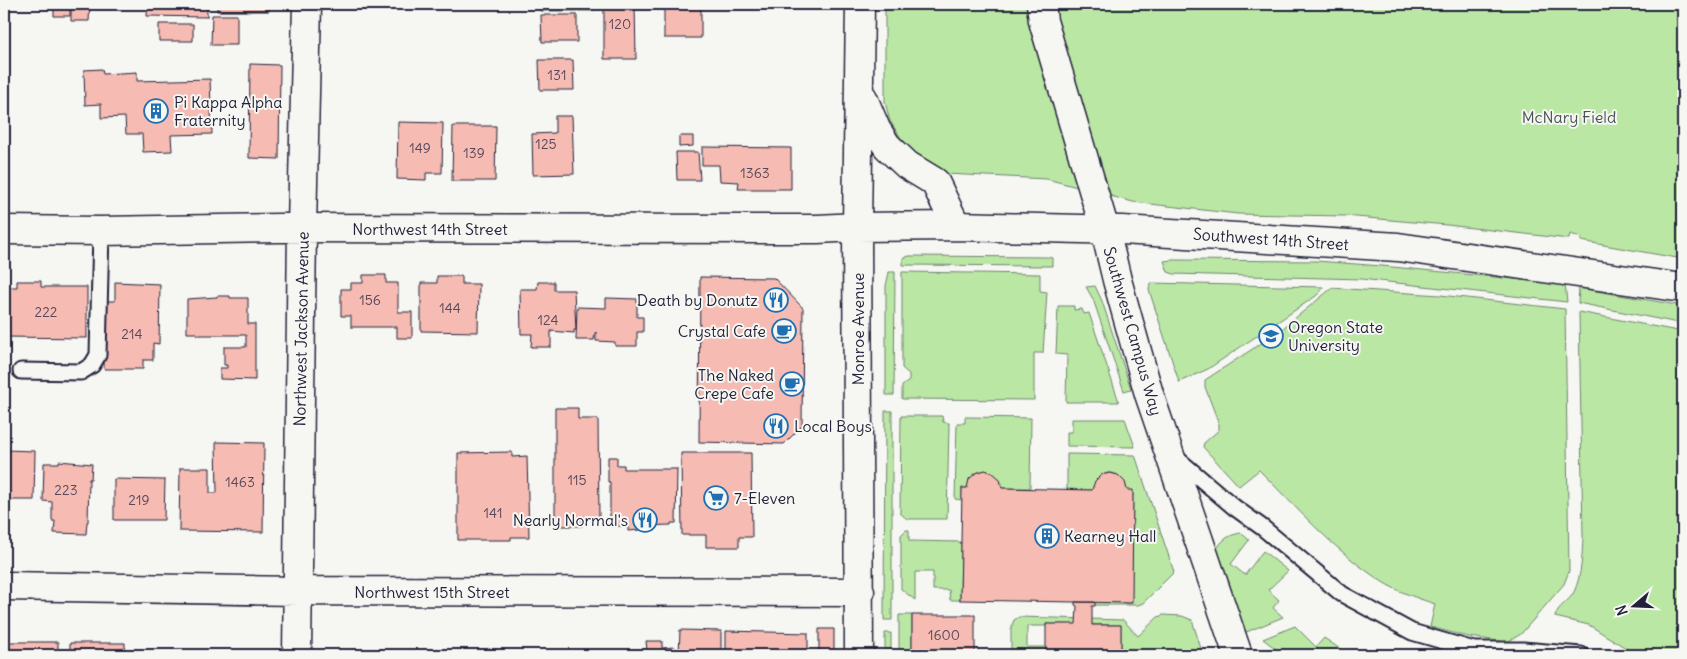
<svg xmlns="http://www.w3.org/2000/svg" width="1687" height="659" font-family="Delius,sans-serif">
<rect width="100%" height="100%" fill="#f6f6f2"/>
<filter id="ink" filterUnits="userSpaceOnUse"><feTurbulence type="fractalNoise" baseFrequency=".02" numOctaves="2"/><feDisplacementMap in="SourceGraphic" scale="10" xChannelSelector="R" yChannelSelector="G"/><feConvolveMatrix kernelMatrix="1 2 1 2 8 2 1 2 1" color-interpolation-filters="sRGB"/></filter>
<g filter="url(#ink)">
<path fill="#bbe7a4" stroke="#6e8470" d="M540,4H593V11H540Z
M885,4H1683V259L1581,241V237L1570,234L1569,239L1447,225L1345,216L1238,214L1133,202L1047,179L946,174L914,154L901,138L890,121L885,102Z
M909,256L1047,257L1052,258V266L903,265V258Z
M1172,260L1316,261L1382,266L1565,284L1567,302L1361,279L1174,274L1168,272L1164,261Z
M889,272H895L894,395H886V286Z
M902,272L1040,274V291L1047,292L1043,353H1034V400L902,399V386L909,381V374L902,368Z
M1150,283L1323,287L1322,290L1316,296L1208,369L1179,382L1149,290Z
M1095,286L1102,301L1131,389L1124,391L1093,299L1086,287Z
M1332,288L1440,295L1565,309L1569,571L1564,584L1521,634L1507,642L1469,637L1430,627L1435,604C1414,597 1393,590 1375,577C1332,548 1296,507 1259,470L1239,486L1203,447L1204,443L1219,430V424L1205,387V380L1277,333Z
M1579,288L1683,306V324L1578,303Z
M1058,306H1074V310L1082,309L1084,314L1089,313L1119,402H1066L1067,355L1056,354Z
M1579,312L1683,332V655H1637L1589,625L1555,617C1557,606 1569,602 1574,592C1582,575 1582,555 1583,537Z
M885,411H892V620H884Z
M901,416H942L943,422L949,423L947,519H907L900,513Z
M965,417L1031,418L1030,488H1002C996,466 973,464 967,488H962V500L955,499L957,423H965Z
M1072,419H1125L1135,447L1067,446V432H1072Z
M1067,454L1135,455L1174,572L1143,603L1138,605H1094L1095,602L1131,603L1133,491L1127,490C1121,467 1099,467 1092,490L1067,489Z
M906,530H909V541L961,542L960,600H950L949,590H933V572H915V600L901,589V535Z
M1241,533L1249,540L1231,564L1245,575L1263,551L1288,571L1268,590L1279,600L1273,608L1283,617L1239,635L1215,551C1222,540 1228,535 1241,533Z
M899,615H912V655H899Z
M1163,615L1182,616L1192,620L1203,655L1121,653V625L1046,624V626H1027V647H1046V655H1011V628L1014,620L1019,617L1123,620L1138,636L1158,617Z
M1295,626L1316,647L1324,638L1349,655H1284L1263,639Z
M885,633H891V655H885Z"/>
<path fill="#f6bbb2" stroke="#22223b" d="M54,4H70V16H54Z
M71,4H90L89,21H71Z
M148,4H207V17L147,16Z
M217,4H269V11H217Z
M598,4H635L636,59H604V4Z
M664,4H742H701V38H664Z
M212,15H237V45H211Z
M541,15H577V42H542Z
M159,24H193V41H159Z
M539,60H573L574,90H540Z
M250,64L280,65L279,159L249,158Z
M102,69L103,74L137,72V81L210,79L212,134L171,135L172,151L143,152L142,134H126L125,117L101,118V104L85,105L84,70Z
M555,116H572L574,174L533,175L532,134L555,133Z
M398,122L443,123L442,173H426V180L397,179Z
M453,126H496L495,181H452Z
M679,136H693V146L679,147Z
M702,147L791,148V189H738L739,182L720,181L719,165H702Z
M676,152H698L700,180H677Z
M363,275H386V283H398V312H412V338H397V327H351V316H341V289H351V283H363Z
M437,276H462V284H479L478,332L421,331V283H437Z
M700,277L774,278L803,308L802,426L784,444L699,442Z
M17,281H41V287H87V338L5,337V287H17Z
M115,282L160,284L159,344L153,343V360H143V369H104L105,301H115Z
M538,282H554V290H574L576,330H574V333L551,331V347H531L532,334H521L520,289H537Z
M217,296H230V298H248V324H255V380L220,379V368H227V365H224V347H246V335H197V333H187V299L217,297Z
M606,298L637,299V317H643V332H637V346H615V342L596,341V332L595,333L594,340H576L577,307L606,308Z
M555,408H578V419H598L599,518L582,517V526H555Z
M216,442L264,443L263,532L179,531L180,468H210V493H217Z
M4,450L35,451L34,500H4Z
M512,452V457L527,456L529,537H511V540H458V453Z
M681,453H751L752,537H739V547H706V535H682Z
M608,457H617V465H624V469H677L676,523H671V525L640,526V530L628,531V526H610V482H608Z
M59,461L92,464L91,479H89L88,522H87L86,534L54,533L55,521H52V502L43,501L44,463H59Z
M985,470L993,473L1000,479L1002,488L1092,490L1095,481L1101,475L1110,473L1118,475L1125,482L1127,490H1133L1132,603L960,600L962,488H967L969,479L976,473Z
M114,479L165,480L164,520H114Z
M1075,602H1095V606H1092V625H1121V653H1182V655H1046V624H1076L1077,606L1075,605Z
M912,615H975V655H912Z
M819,629H834V655H819Z
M680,630L721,631V655H679Z
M726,631L808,633V655H726Z
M646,641H662V648L674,647V655H630V650H647Z
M4,642H58V655H4Z
M70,643H125V655H70Z"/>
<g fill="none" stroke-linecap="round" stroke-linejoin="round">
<g stroke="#22223b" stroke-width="19">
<path id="lane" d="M21,371L81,372L92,365L98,355L101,231
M1175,457L1234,507L1263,528L1342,594L1412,632L1474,650H1523L1581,655"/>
</g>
<g stroke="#22223b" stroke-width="31">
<path id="street" d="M1041,4L1043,21L1105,230L1117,280L1149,394L1238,655
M4,230L101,231L279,228L817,229L857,227
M4,586L299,591L860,592
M297,655L302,228L307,4"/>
</g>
<g stroke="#22223b" stroke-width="31">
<path id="secondary" d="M863,98L876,129L887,146L907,165L935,182L956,226
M857,227L956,226L1122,230L1398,247L1683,288
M859,655L857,227L860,4"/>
</g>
<use href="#lane" stroke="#f6f6f2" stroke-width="15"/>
<use href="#street" stroke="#f6f6f2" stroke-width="28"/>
<use href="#secondary" stroke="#f6f6f2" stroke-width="28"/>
</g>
</g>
<defs>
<g id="building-ring" transform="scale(1.25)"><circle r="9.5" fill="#f6f6f2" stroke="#1f6fb2" stroke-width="1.5"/><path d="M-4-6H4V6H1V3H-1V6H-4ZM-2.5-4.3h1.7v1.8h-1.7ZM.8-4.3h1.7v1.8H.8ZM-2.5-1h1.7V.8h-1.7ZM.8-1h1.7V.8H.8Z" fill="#1f6fb2"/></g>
<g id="restaurant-ring" transform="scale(1.25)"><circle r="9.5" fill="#f6f6f2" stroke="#1f6fb2" stroke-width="1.5"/><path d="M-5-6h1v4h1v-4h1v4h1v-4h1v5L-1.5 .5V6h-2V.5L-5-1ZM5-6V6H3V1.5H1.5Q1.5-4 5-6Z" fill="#1f6fb2"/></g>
<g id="cafe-ring" transform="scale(1.25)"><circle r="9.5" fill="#f6f6f2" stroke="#1f6fb2" stroke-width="1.5"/><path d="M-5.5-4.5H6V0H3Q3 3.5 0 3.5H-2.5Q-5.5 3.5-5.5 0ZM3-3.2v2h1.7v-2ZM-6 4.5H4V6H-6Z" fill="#1f6fb2"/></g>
<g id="university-ring" transform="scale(1.25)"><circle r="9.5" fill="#f6f6f2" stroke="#1f6fb2" stroke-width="1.5"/><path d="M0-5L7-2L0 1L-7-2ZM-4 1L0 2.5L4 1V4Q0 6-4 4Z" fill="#1f6fb2"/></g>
<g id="supermarket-ring" transform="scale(1.25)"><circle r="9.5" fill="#f6f6f2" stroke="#1f6fb2" stroke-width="1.5"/><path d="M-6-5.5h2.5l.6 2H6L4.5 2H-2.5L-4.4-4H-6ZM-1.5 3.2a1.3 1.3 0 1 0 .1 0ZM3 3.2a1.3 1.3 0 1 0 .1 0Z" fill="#1f6fb2"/></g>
</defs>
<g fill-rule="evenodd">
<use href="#building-ring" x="156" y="111"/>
<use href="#restaurant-ring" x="776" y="300"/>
<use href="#cafe-ring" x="784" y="331"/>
<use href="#university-ring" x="1271" y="336"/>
<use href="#cafe-ring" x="792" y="384"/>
<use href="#restaurant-ring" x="776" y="426"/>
<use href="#supermarket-ring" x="716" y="498"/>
<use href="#restaurant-ring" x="645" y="520"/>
<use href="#building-ring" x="1047" y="536"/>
</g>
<g text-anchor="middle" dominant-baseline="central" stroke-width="4" stroke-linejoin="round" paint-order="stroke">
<g font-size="14" fill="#574859">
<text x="620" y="24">120</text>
<text x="557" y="75">131</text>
<text x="546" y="144">125</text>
<text x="420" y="148">149</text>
<text x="474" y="153">139</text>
<text x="755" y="173">1363</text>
<text x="370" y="300">156</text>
<text x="450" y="308">144</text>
<text x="46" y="312">222</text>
<text x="548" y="320">124</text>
<text x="132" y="334">214</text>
<text x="577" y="480">115</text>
<text x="240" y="482">1463</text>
<text x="66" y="490">223</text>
<text x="139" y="500">219</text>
<text x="493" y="513">141</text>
<text x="944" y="635">1600</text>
</g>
<g font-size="16" fill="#22223b" stroke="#f6f6f2" text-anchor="start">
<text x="174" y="102">Pi Kappa Alpha<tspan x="174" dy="18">Fraternity</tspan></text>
<text x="758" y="300" text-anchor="end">Death by Donutz</text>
<text x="1288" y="327">Oregon State<tspan x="1288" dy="18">University</tspan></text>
<text x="766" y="331" text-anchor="end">Crystal Cafe</text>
<text x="774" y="375" text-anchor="end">The Naked<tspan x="774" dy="18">Crepe Cafe</tspan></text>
<text x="794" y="426">Local Boys</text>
<text x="734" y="498">7-Eleven</text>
<text x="628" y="520" text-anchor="end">Nearly Normal's</text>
<text x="1064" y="536">Kearney Hall</text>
</g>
<g font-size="16" fill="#485355" stroke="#f6f6f2">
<text x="1569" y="117">McNary Field</text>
</g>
<g font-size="16" fill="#22223b" stroke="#f6f6f2">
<text x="430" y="229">Northwest 14th Street</text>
<text transform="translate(1271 239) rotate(4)">Southwest 14th Street</text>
<text transform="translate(301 329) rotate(-89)">Northwest Jackson Avenue</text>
<text transform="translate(858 329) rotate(-90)">Monroe Avenue</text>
<text transform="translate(1133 331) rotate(74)">Southwest Campus Way</text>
<text x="432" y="592">Northwest 15th Street</text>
</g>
</g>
<rect width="1687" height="659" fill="none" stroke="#f6f6f2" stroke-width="20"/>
<rect x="10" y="10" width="1667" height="639" fill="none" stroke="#22223b" stroke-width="2" filter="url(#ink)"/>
<g transform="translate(1634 606) rotate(251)" stroke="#f6f6f2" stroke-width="4" paint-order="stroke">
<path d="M0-4L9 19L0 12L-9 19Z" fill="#22223b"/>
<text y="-8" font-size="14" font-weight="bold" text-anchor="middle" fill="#22223b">N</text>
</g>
</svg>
